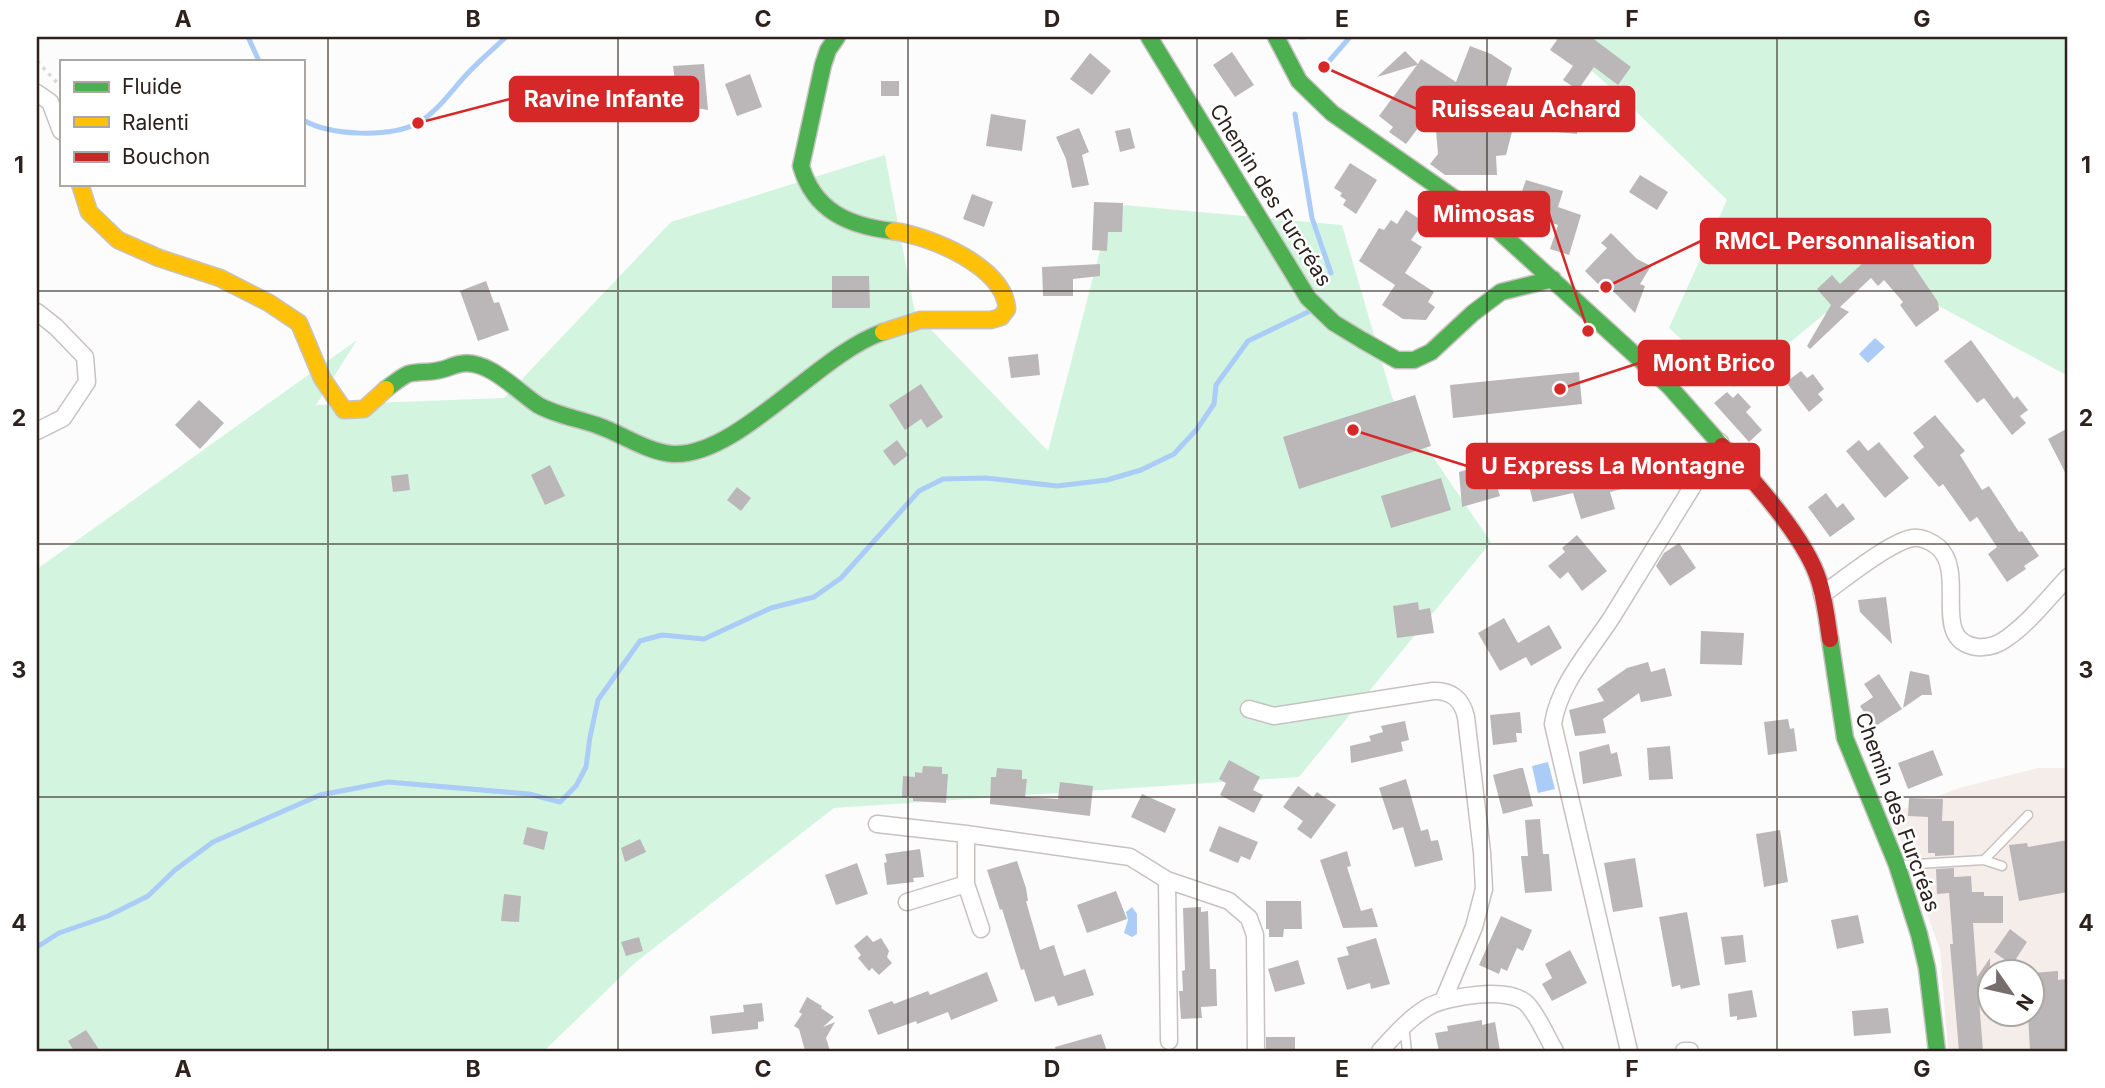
<svg xmlns="http://www.w3.org/2000/svg" width="2105" height="1088" font-family="Inter,sans-serif">
<rect width="100%" height="100%" fill="#fcfcfc"/>
<path fill="#f5edea" fill-rule="evenodd" d="M2038,768H2068V1051H1948L1940,950L1891,814L1959,788ZM1990,972H2032V1014H1990Z"/>
<path fill="#d3f5e0" d="M1553,37H2068V376L1876,272L1734,388L1669,328L1727,200L1617,93Z
M885,155L915,313L1048,451L1112,204L1342,225L1392,397L1491,542L1299,777L834,808L636,962L544,1051H37V569L357,340L316,405L504,398L671,222Z"/>
<path fill="#aaccf6" d="M1875,338L1885,347L1868,363L1859,354Z
M1548,762L1555,789L1538,793L1532,766Z
M1132,907L1137,914V934L1132,937L1124,933L1128,920L1126,912Z"/>
<g fill="none" stroke-linecap="round" stroke-linejoin="round">
<path stroke="#aaccf6" stroke-width="5" d="M248,37L259,61
M1300,37H1304
M1324,67L1350,37
M1295,114L1312,218L1331,273
M303,120C331,136 389,138 418,123C437,112 452,90 467,74C479,61 493,49 506,37
M37,947L59,933L108,916L148,896L175,870L213,842L320,795L388,782L529,794L560,802L576,786L586,767L590,737L598,700L640,641L662,635L704,639L771,608L814,597L841,578L919,491L943,479L986,478L1057,486L1107,480L1141,470L1174,454L1197,429L1214,404L1216,385L1248,341L1308,312"/>
</g>
<path fill="#bbb7b9" d="M1559,37H1591L1631,67L1618,85L1594,67L1578,90L1563,80L1573,66L1550,50Z
M1470,46L1491,54L1512,68L1494,124H1503V130L1512,132L1506,155L1496,156L1497,175H1445L1430,164L1438,154L1434,107L1406,144L1389,132L1393,127L1379,116L1417,65L1377,77L1405,51L1418,64L1421,59L1456,82Z
M1232,52L1254,85L1235,97L1213,65Z
M1090,53L1111,71L1092,95L1070,79Z
M704,64L708,110L678,105L673,66Z
M750,74L762,107L737,116L725,84Z
M881,81H899V96H881Z
M991,114L1026,120L1022,151L986,146Z
M1547,114L1578,117L1577,134L1546,131Z
M1079,128L1089,152L1082,155L1089,185L1072,188L1066,159L1056,137Z
M1130,128L1135,148L1120,152L1115,131Z
M1350,163L1377,180L1356,214L1343,205L1346,200L1340,196L1342,193L1334,188Z
M1640,175L1668,192L1657,210L1629,192Z
M1526,180L1563,191L1558,207L1581,215L1569,255L1550,249L1558,225L1515,211Z
M972,194L993,202L984,227L963,219Z
M1094,202L1123,203L1122,232H1108L1107,251L1092,250Z
M1406,210L1424,222L1411,240L1422,247L1405,273L1434,292L1428,302L1435,307L1426,320L1403,319L1382,305L1395,285L1359,261L1379,228L1384,230L1391,220L1397,224Z
M1883,227L1917,262L1913,265L1938,302L1939,310L1916,327L1900,305L1903,302L1884,280L1878,286L1871,278L1840,307L1849,312L1810,349L1807,346L1831,305L1817,289L1832,275L1840,284L1878,249L1869,240Z
M1611,233L1637,259L1651,266L1640,284L1645,286L1635,313L1603,281L1599,285L1585,271L1607,248L1601,243Z
M1100,264V276L1073,279V296H1043L1042,267Z
M832,276H869L870,308H832Z
M486,281L494,303L499,302L509,330L478,341L460,291Z
M1971,340L2014,399L2017,396L2028,410L2020,416L2026,423L2012,435L1984,398L1977,403L1944,361Z
M1038,354L1040,375L1011,378L1008,357Z
M1801,371L1807,378L1813,374L1824,389L1818,394L1823,400L1809,412L1786,382Z
M1579,372L1582,404L1453,418L1450,385Z
M921,384L943,417L927,428L921,419L905,430L889,405Z
M1727,392L1733,398L1738,393L1751,407L1746,412L1762,430L1749,442L1714,403Z
M1415,395L1431,446L1299,489L1283,437Z
M199,400L224,423L200,449L175,425Z
M1935,415L1965,451L1960,455L1982,490L1989,486L2019,532L2022,531L2039,556L2024,566L2026,569L2007,582L1988,554L1997,547L1977,517L1970,522L1943,484L1939,487L1913,456L1924,447L1913,433Z
M2068,428V478L2048,439Z
M897,440L908,455L894,466L883,451Z
M1859,440L1868,451L1879,442L1909,478L1885,498L1846,451Z
M1636,449L1645,483L1610,492L1615,509L1581,519L1573,493L1533,502L1525,469L1565,459L1572,484L1599,478L1595,460Z
M1490,463L1500,496L1462,507L1459,472Z
M550,465L565,496L545,505L531,475Z
M408,474L410,490L393,492L391,476Z
M1441,478L1451,510L1391,528L1381,496Z
M737,487L751,498L741,511L727,500Z
M1826,493L1837,508L1843,503L1855,519L1830,537L1808,507Z
M1577,535L1607,571L1582,591L1568,572L1560,579L1548,566L1565,552L1562,548Z
M1679,543L1696,568L1670,586L1656,566L1664,553Z
M1886,597L1892,644L1860,612L1858,600Z
M1418,602L1419,610L1430,608L1434,633L1397,638L1393,606Z
M1504,618L1518,643L1549,625L1562,648L1531,666L1526,657L1500,671L1478,633Z
M1701,631L1744,633L1742,665L1700,664Z
M1648,662L1651,672L1665,668L1672,696L1641,702L1639,693L1603,719L1606,733L1575,736L1569,710L1604,701L1597,689L1627,668Z
M1910,671L1929,675L1932,695H1922L1903,708Z
M1879,674L1902,709L1874,727L1860,706L1873,697L1864,684Z
M1520,712L1522,733H1516L1517,742L1493,745L1490,715Z
M1788,719L1790,729L1794,728L1797,751L1768,755L1764,722Z
M1405,721L1409,740L1401,742L1403,751L1351,763L1350,746L1371,741L1369,736L1383,732L1381,726Z
M1609,744L1611,754L1617,752L1622,776L1583,784L1579,752Z
M1670,746L1673,779L1649,780L1647,748Z
M1933,750L1943,775L1908,789L1898,763Z
M1229,760L1260,777L1253,790L1263,795L1254,813L1220,795L1226,783L1219,779Z
M923,766L942,767V774H948L946,803L913,801V798L902,797L903,776L915,777V772L922,773Z
M997,768L1022,770V779H1027L1025,797L1058,799L1060,782L1093,786L1090,816L990,804L991,777H996Z
M1520,768H1523L1533,806L1503,814L1493,775Z
M1406,779L1421,831L1428,829L1431,841L1438,840L1443,860L1415,867L1403,827L1393,830L1379,788Z
M1298,786L1313,797L1317,792L1336,805L1311,839L1297,829L1303,821L1283,807Z
M1142,794L1176,809L1165,833L1131,817Z
M1909,798L1943,799L1942,821H1954V855L1935,856V853H1928V817L1908,816Z
M1540,819L1543,854H1549L1552,891L1525,893L1521,856H1528L1525,820Z
M1219,826L1258,842L1250,860L1241,856L1238,863L1209,851Z
M527,827L548,832L544,850L523,844Z
M1780,830L1788,882L1764,887L1756,834Z
M640,839L646,852L625,862L621,848Z
M2068,840V892L2019,901L2009,845L2027,843L2028,847Z
M920,849L924,877L913,878L914,882L887,885L884,863L887,862L885,854Z
M1347,851L1351,866L1347,867L1361,911L1372,908L1378,927L1343,928L1320,860Z
M1635,858L1643,907L1613,912L1604,863Z
M1017,861L1026,888L1028,901H1026L1040,950L1054,945L1064,976L1085,969L1094,995L1058,1006L1054,996L1035,1002L1024,969L1021,970L1002,909L1000,910L987,870Z
M857,863L868,894L836,905L825,875Z
M1954,868V877L1971,876L1972,892H1984V896H2003V923H1973L1977,977L1990,958V1000H1979L1983,1051H1959L1950,944H1953L1949,893L1937,894L1936,869Z
M1116,891L1127,919L1087,933L1077,905Z
M504,894L521,896L519,922L501,921Z
M1266,901H1301L1302,929H1284L1283,937H1269V929H1266Z
M1201,907V912L1208,911L1210,969H1216L1217,1006L1201,1007L1202,1018L1181,1019L1179,991H1183L1182,971L1185,970L1183,908Z
M1687,912L1700,985L1681,989L1680,985L1672,987L1659,917Z
M1858,915L1864,943L1837,949L1831,920Z
M1501,916L1532,930L1523,951L1517,948L1507,971L1501,968L1499,974L1479,965Z
M2010,929L2027,942L2012,965L1994,952Z
M867,935L873,942L881,938L889,951L887,957L892,963L879,975L872,968L869,971L858,958L861,955L854,946Z
M1743,935L1746,962L1725,965L1721,937Z
M639,937L643,951L626,956L621,942Z
M1376,938L1390,984L1371,989L1370,983L1347,990L1337,958L1349,955L1346,947Z
M1570,950L1587,983L1552,1001L1542,984L1552,978L1545,964Z
M1298,960L1305,984L1275,992L1268,969Z
M2058,971V980L2068,979V1051H2030L2028,1014H2032V973Z
M987,972L998,1001L951,1020L948,1012L917,1024L916,1021L878,1035L868,1010L892,1001L894,1004L928,991L930,995Z
M1752,990L1757,1017L1737,1020V1016L1730,1017L1728,994Z
M807,997L822,1006L821,1008L834,1017L823,1027L835,1022L826,1038L830,1051H805L799,1029L794,1026L802,1014L799,1012Z
M762,1003L764,1021L758,1022V1029L712,1034L710,1016L744,1012L743,1005Z
M1888,1008L1891,1033L1854,1036L1852,1011Z
M1482,1020V1025L1495,1022L1500,1051H1439L1435,1033L1448,1031L1447,1026Z
M86,1030L100,1051H74L68,1041Z
M1101,1034L1107,1051H1056L1055,1047Z
M1266,1037H1295V1051H1266Z"/>
<g fill="none" stroke-linecap="round" stroke-linejoin="round">
<g stroke="#c7c2c0" stroke-width="11">
<path id="lane" d="M1984,860L2002,866
M1900,865L1984,860L2028,815
M1404,1026L1407,1051"/>
</g>
<g stroke="#c7c2c0" stroke-width="19">
<path id="street" d="M37,93L50,102L61,131
M37,312L56,327L85,357L87,382L63,418L37,431
M1822,595C1843,580 1891,541 1913,538C1922,537 1932,542 1938,547C1968,573 1929,641 1977,647C1989,648 1998,645 2007,638C2030,622 2049,597 2068,577
M1249,709L1274,716L1433,691C1451,690 1462,699 1466,717L1482,852L1484,889L1474,927L1443,1001
M877,824L966,834L1130,857L1167,880L1229,901L1249,918L1255,935L1256,1051
M966,834V884L981,929
M1167,880L1169,1041
M907,902L966,884
M1380,1051C1394,1036 1409,1018 1428,1007C1448,996 1510,986 1527,1004C1539,1017 1546,1036 1555,1051
M1629,1051L1553,724C1559,684 1590,651 1612,617C1648,559 1684,500 1720,442
M1684,1051H1690"/>
</g>
<g stroke="#c7c2c0" stroke-width="19">
<path id="fast" d="M837,37L828,50L823,65L801,166C814,211 849,226 893,231
M1149,37L1308,298L1334,323L1362,340L1397,360H1414L1431,352L1473,313L1501,292L1553,279
M1276,37L1299,81L1332,113L1490,223L1669,386L1722,446
M386,389C393,384 401,377 408,374C418,371 430,373 440,370C447,369 453,365 460,364C487,358 517,391 538,405C555,415 580,419 599,426C622,434 647,452 673,454C738,457 818,354 883,332
M1830,639L1845,738L1897,865L1919,934L1927,968L1937,1051"/>
</g>
<g stroke="#c7c2c0" stroke-width="19">
<path id="slow" d="M80,184L89,212L118,240L159,258L220,278L269,303L299,323L322,378L344,410L364,409L386,389
M883,332L920,320H991L1001,317L1007,309C1004,266 930,236 893,231"/>
</g>
<g stroke="#c7c2c0" stroke-width="19">
<path id="jam" d="M1722,446C1753,480 1806,538 1819,581C1825,600 1827,620 1830,639"/>
</g>
<path stroke="#dad9d8" stroke-width="3.5" stroke-dasharray="3.5 5" stroke-linecap="butt" d="M37,61L61,87"/>
<use href="#lane" stroke="#fff" stroke-width="8"/>
<use href="#street" stroke="#fff" stroke-width="16"/>
<use href="#fast" stroke="#4caf50" stroke-width="16"/>
<use href="#slow" stroke="#ffc107" stroke-width="16"/>
<use href="#jam" stroke="#c62828" stroke-width="16"/>
</g>
<path fill="none" stroke="#2d221e" stroke-width="2" stroke-opacity="0.55" d="M328,37V1051M618,37V1051M908,37V1051M1197,37V1051M1487,37V1051M1777,37V1051M37,291H2068M37,544H2068M37,797H2068"/>
<g text-anchor="middle" dominant-baseline="central" stroke-width="5" stroke-linejoin="round" paint-order="stroke">
<g font-size="21" fill="#2d221e" stroke="#fff">
<text transform="translate(1271 195) rotate(58)">Chemin des Furcréas</text>
<text transform="translate(1898 812) rotate(70)">Chemin des Furcréas</text>
</g>
</g>
<path fill="none" stroke="#d62828" stroke-width="2.5" d="M418 123L510 99M1324 67L1417 109M1588 331L1549 214M1606 287L1701 241M1560 389L1639 363M1353 430L1467 466"/>
<g fill="#d62828" stroke="#fff" stroke-width="2.5">
<circle cx="418" cy="123" r="7"/>
<circle cx="1324" cy="67" r="7"/>
<circle cx="1588" cy="331" r="7"/>
<circle cx="1606" cy="287" r="7"/>
<circle cx="1560" cy="389" r="7"/>
<circle cx="1353" cy="430" r="7"/>
</g>
<g fill="#d62828" stroke="#d62828" stroke-width="2.5">
<rect x="510" y="77" width="188" height="44" rx="7"/>
<rect x="1417" y="87" width="217" height="44" rx="7"/>
<rect x="1419" y="192" width="130" height="44" rx="7"/>
<rect x="1701" y="219" width="289" height="44" rx="7"/>
<rect x="1639" y="341" width="150" height="44" rx="7"/>
<rect x="1467" y="444" width="292" height="44" rx="7"/>
</g>
<g font-size="23" text-anchor="middle" font-weight="bold" fill="#fff">
<text x="604" y="107">Ravine Infante</text>
<text x="1526" y="117">Ruisseau Achard</text>
<text x="1484" y="222">Mimosas</text>
<text x="1845" y="249">RMCL Personnalisation</text>
<text x="1714" y="371">Mont Brico</text>
<text x="1613" y="474">U Express La Montagne</text>
</g>
<rect width="2105" height="1088" fill="none" stroke="#ffffff" stroke-width="77"/>
<rect x="60" y="60" width="245" height="126" fill="#ffffff" stroke="#aba7a5" stroke-width="2"/>
<rect x="74" y="82" width="35" height="10" fill="#4caf50" stroke="#aba7a5" stroke-width="2"/>
<text x="122" y="94" font-size="21" fill="#2d221e">Fluide</text>
<rect x="74" y="117" width="35" height="10" fill="#ffc107" stroke="#aba7a5" stroke-width="2"/>
<text x="122" y="130" font-size="21" fill="#2d221e">Ralenti</text>
<rect x="74" y="152" width="35" height="10" fill="#c62828" stroke="#aba7a5" stroke-width="2"/>
<text x="122" y="164" font-size="21" fill="#2d221e">Bouchon</text>
<g transform="translate(2011 993) rotate(124)"><circle r="33" fill="#ffffff" stroke="#aba7a5" stroke-width="2"/>
<path d="M0-5L12 26L0 18L-12 26Z" fill="#756e6c"/>
<text y="-10" font-size="19" font-weight="bold" text-anchor="middle" fill="#2d221e">N</text>
</g>
<rect x="38" y="38" width="2028" height="1012" fill="none" stroke="#2d221e" stroke-width="2.5"/>
<g font-size="23" text-anchor="middle" font-weight="bold" fill="#2d221e">
<text x="183" y="27">A</text>
<text x="473" y="27">B</text>
<text x="763" y="27">C</text>
<text x="1052" y="27">D</text>
<text x="1342" y="27">E</text>
<text x="1632" y="27">F</text>
<text x="1922" y="27">G</text>
<text x="19" y="173">1</text>
<text x="2086" y="173">1</text>
<text x="19" y="426">2</text>
<text x="2086" y="426">2</text>
<text x="19" y="678">3</text>
<text x="2086" y="678">3</text>
<text x="19" y="931">4</text>
<text x="2086" y="931">4</text>
<text x="183" y="1077">A</text>
<text x="473" y="1077">B</text>
<text x="763" y="1077">C</text>
<text x="1052" y="1077">D</text>
<text x="1342" y="1077">E</text>
<text x="1632" y="1077">F</text>
<text x="1922" y="1077">G</text>
</g>
</svg>
